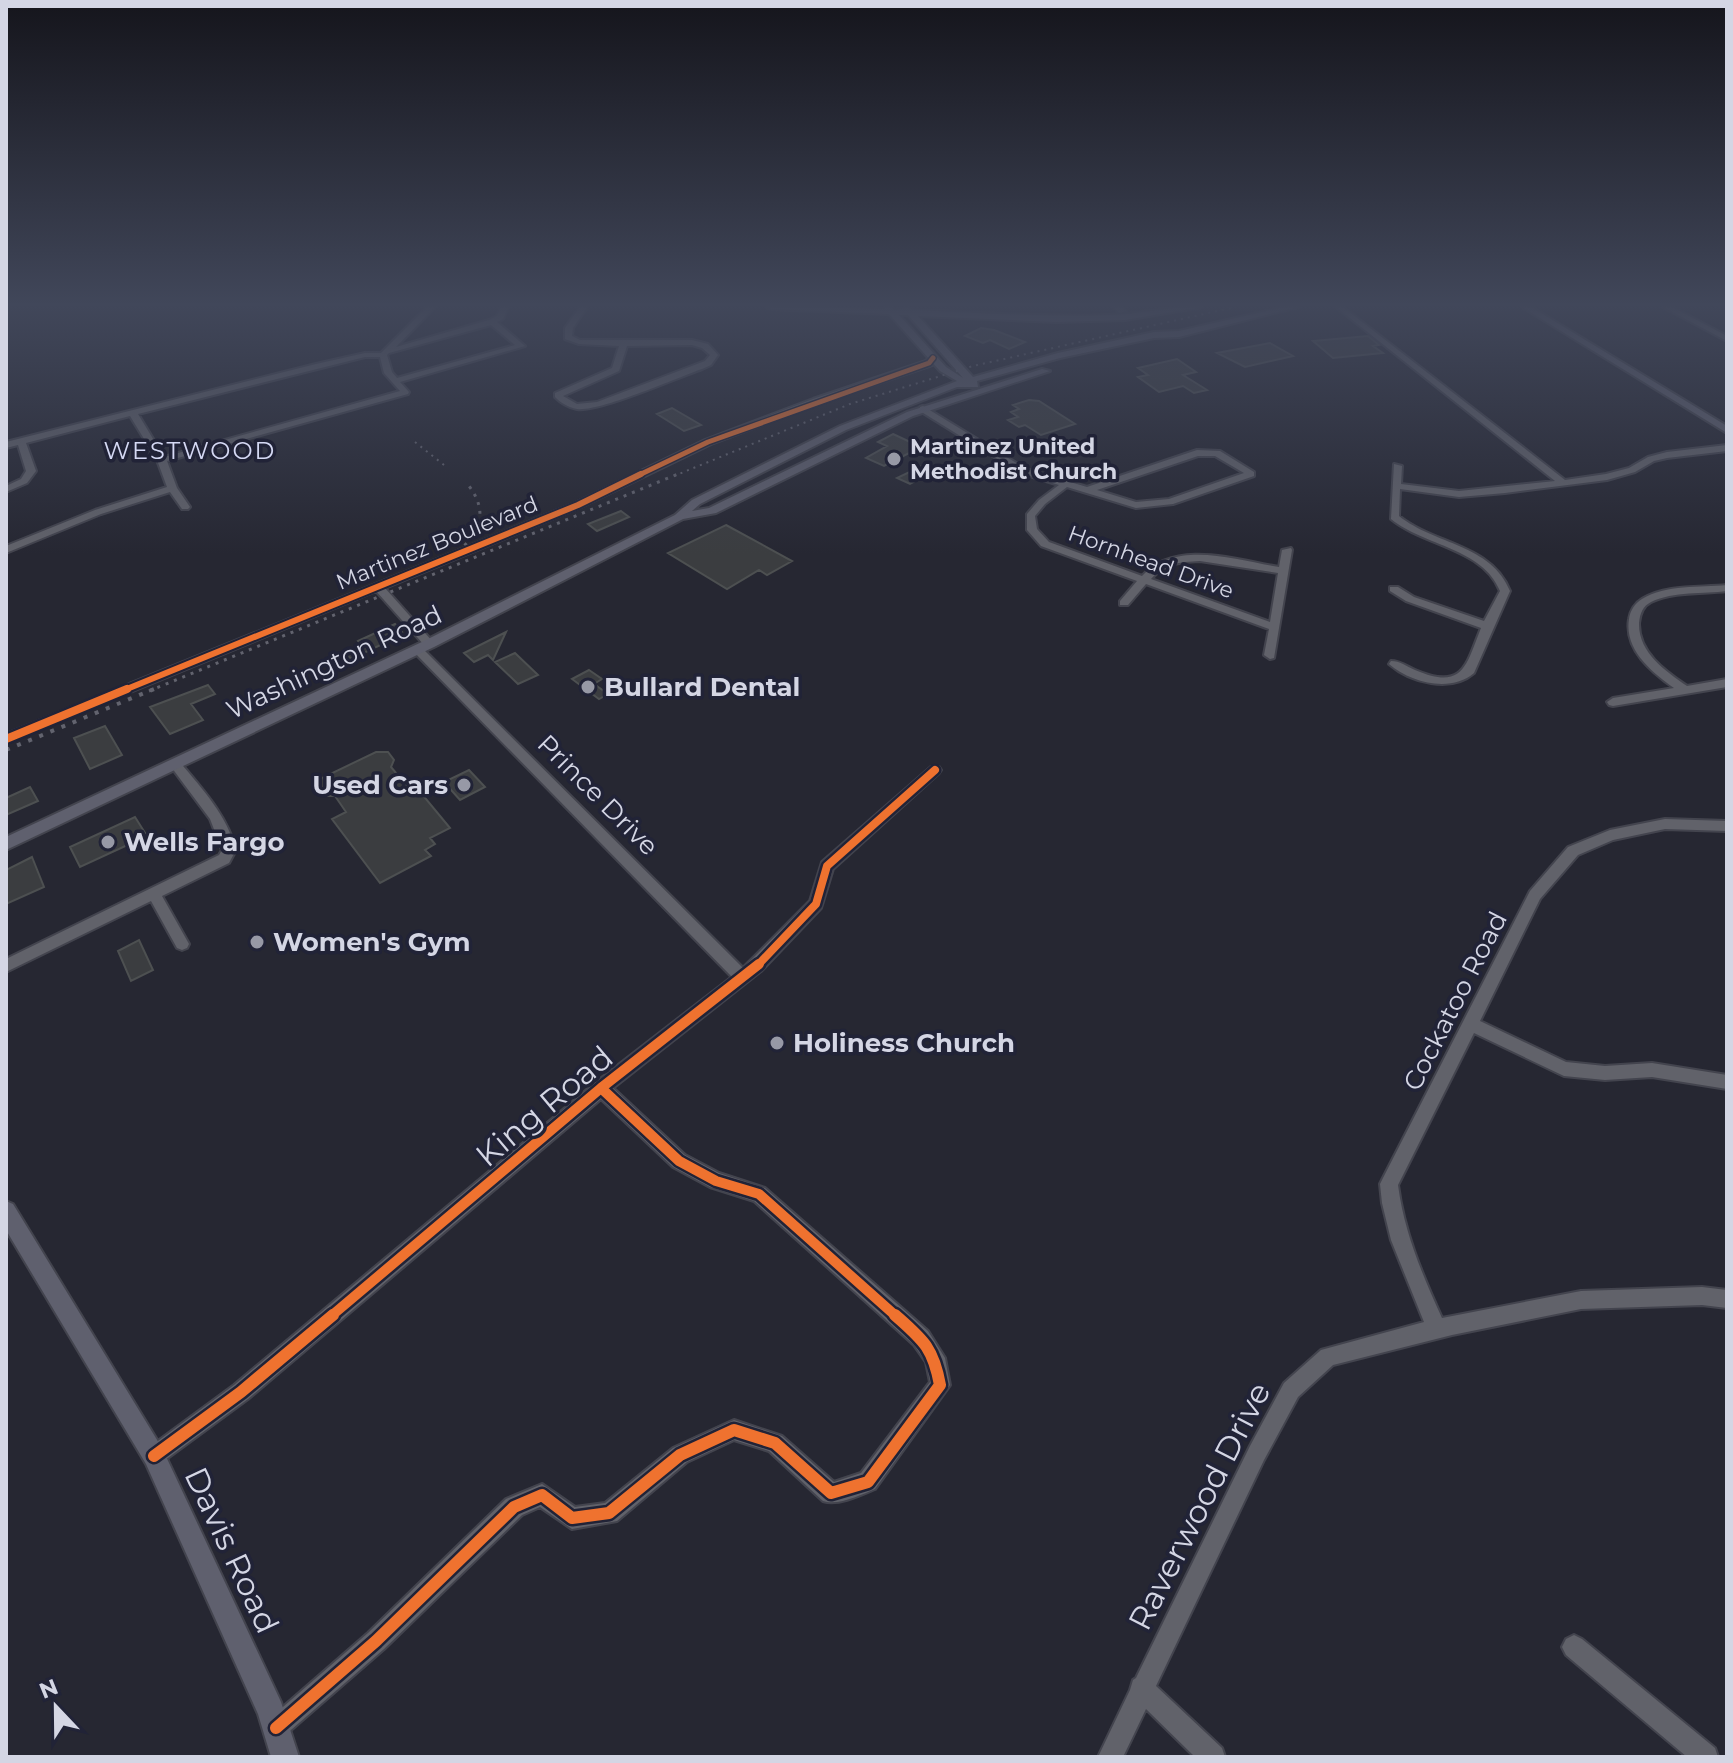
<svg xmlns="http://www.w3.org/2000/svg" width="1733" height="1763" font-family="Montserrat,sans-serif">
<rect width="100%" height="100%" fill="#262732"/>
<path fill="#3b3d40" stroke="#4d5051" stroke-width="2" d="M981,328L994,330L1025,342L1009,349L990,340L983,343L965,336Z
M1368,336L1379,345L1373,346L1383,353L1333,358L1313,341Z
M1270,343L1293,356L1245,367L1217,353Z
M1177,359L1196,372L1183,375L1207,390L1194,393L1183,386L1159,392L1138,377L1148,375L1138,368Z
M1029,400L1039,401L1075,424L1041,435L1025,425L1019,427L1008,420L1018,417L1011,412L1019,409L1013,405Z
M672,408L701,425L684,431L657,414Z
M893,434L921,447L884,466L866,458L887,446L878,442Z
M926,464L937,469L910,484L897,478Z
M621,511L629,517L597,531L588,524Z
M726,525L792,561L767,575L759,570L727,589L668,553Z
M395,624L402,632L385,640L387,642L351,659L344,652L361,645L358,641Z
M506,632L493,660L488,655L474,662L464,653Z
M515,653L538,675L518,684L495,662Z
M589,670L602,679L594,684L608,694L599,699L572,679Z
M208,685L215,694L191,704L203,720L170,734L150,707Z
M105,726L122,755L90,769L74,738Z
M376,752H388L394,760L391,767L406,785L412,782L450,828L430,838L435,844L425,850L431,856L380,883L332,819L346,812L335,796H323L317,787L322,778Z
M469,770L485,787L460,800L444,782Z
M30,787L38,801L6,815V798Z
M135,817L147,836L80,867L70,847Z
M32,857L44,887L6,904V870Z
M139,940L153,970L131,981L118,951Z"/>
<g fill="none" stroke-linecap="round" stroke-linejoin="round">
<g stroke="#43444e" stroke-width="4">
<path id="minor" d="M427,307H435L396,347L489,320L497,316L501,307H508L503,319L497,322L525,346L400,382L409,392L408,394L167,461L177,488L190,507L188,509H182L170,492L101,514L6,553V546L95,510L167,487L157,460L130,416L26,443L36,471L27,483L6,492V486L21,479L26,471L18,445L6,448V442L316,364L365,353H381ZM491,325L515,345L397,378L392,372L387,355L389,353ZM365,357H380L384,373L400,391L164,457L138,414Z
M580,307H587L573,328L572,336L580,340H692L708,344L718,355L711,365L702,369C676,378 600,412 577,409C568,407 561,403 555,397V393L612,368L619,346L579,344L565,339V328ZM692,345L702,348L710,355L705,361L597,402L577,404L563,396L619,371L627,346Z
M1114,307H1122L1126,311L1119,313Z
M1336,307H1343L1565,480L1606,474L1629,468L1648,457L1667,452L1727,445V451L1667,458L1654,461L1635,472L1607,480L1505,493L1459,497L1400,489L1399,516C1435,545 1491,544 1510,591L1474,673C1451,693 1411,683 1389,664L1391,661C1400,661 1406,666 1415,670C1464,691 1466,665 1481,628L1406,601L1390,591V587H1398L1414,597L1484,621L1500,591C1483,548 1424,546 1391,519L1394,464L1402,466L1401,484L1459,491L1555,481Z
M1663,307H1672L1727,336V341Z
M930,356L937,358L932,365L819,403L711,444L581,507L385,588L433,642V646H425L376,591L6,743V734L575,503L705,440L813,399L926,361Z
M923,406L1026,469L1087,487L1197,450L1220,451L1254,472V476L1173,504L1136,508L1067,487L1045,504L1035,516L1037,529L1049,542L1142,576C1176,539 1236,560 1279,567L1282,550L1291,548L1292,550L1274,658L1270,659L1264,655L1269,629L1146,584L1128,605H1120V601L1137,581L1041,546L1027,530V514L1039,500L1059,485L1020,473L920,411V407ZM1198,456H1215L1244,473L1169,499L1136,502L1097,490ZM1200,561L1278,573L1270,622L1151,579C1165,563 1179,562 1200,561Z
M1727,585V591C1703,594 1674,591 1651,602C1643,606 1640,613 1639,623C1638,652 1665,671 1687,686L1727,679V687L1613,706L1609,705L1607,702L1613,698L1674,688C1652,672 1624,650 1629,619C1630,611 1635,603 1642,599C1666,584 1700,588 1727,585Z
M417,645L421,647L743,968L810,901L822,862L931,767H939L941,770L939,773L833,869L821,908L761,971L613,1088L685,1155L719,1173L765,1188L928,1331L945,1358L950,1385L875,1489C861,1495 838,1506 823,1501L769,1451L734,1440L687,1462L617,1521L572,1529L540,1507L522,1515L384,1649L284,1736L276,1740L268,1736L264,1728L268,1720L368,1633L506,1499L542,1484L575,1507L605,1503L673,1448L734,1420L782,1436L834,1482L861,1473L930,1382L926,1362L914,1345L754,1201L710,1187L673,1167L601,1099L248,1399L161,1463L154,1466L147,1463L144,1456L147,1449L234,1385L595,1083L732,977L413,651V647Z
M175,760L179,761C202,789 227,815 236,850L229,863L162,896L189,944L187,948L182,950L177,948L151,901L6,972V959L219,855L222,850L210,819L169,764Z
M1665,819L1727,821V831L1665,829L1613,840L1578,855L1540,899L1480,1021L1566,1062L1605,1066L1652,1063L1727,1075V1089L1652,1077L1605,1080L1564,1076L1474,1033L1398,1185C1404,1232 1422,1274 1442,1318L1581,1291L1702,1287L1727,1290V1308L1702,1305L1581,1309L1452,1335L1333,1365L1298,1397L1264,1460L1156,1686L1222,1748L1225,1757H1195L1146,1709L1123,1757H1098L1130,1690L1133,1680L1136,1678L1250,1446L1284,1383L1321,1350L1424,1322L1391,1240L1382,1203L1380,1184L1383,1178L1530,891L1568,847L1610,830Z
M1574,1635L1582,1639L1715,1748L1718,1757H1687L1566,1655L1562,1647L1566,1639Z"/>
</g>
<g stroke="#43444e" stroke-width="4">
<path id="major" d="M767,307L885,309V307H891L894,310L908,308L913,310C979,313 1044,317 1110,315C1141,314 1171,306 1202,307L1125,320L1056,322L918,316L973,377L1058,353L1154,332L1179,331L1284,307H1298L1179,337L1154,338L1060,358L977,381L978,387H957L846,430L700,504L692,511L709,508L907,412L1042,369L1050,371L913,416L716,513L683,519L434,647L6,850V837L424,641L675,515L692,500L840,426L957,381L940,371L889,314L771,309ZM899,315H908L963,378L946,367Z
M1522,307H1531L1727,426V433Z
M6,1201L13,1204L162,1448L281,1702L299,1757H271L258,1714L146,1464L6,1230Z"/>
</g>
<use href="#minor" fill="#61626a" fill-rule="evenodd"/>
<use href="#major" fill="#5f606e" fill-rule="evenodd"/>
<path stroke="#62636e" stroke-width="2" stroke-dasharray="2 5" stroke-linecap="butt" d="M415,442L444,465
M674,476L850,404L973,366L1235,307"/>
<path stroke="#62636e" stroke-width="3" stroke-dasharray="3 6" stroke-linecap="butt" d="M444,563C472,542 494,519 469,486
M149,691L678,474"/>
<path stroke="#62636e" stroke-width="4" stroke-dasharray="4 8" stroke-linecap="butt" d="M6,750L154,689"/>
<g stroke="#212337" stroke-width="8">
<path id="cycleway-far4" d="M637,476L708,442L929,363L933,358"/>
</g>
<g stroke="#212337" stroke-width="10">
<path id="cycleway-far3" d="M122,691L578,505L641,474"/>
</g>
<g stroke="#212337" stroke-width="13">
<path id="cycleway-far2" d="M6,739L127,689
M757,966L816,904L827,866L935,770"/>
</g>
<g stroke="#212337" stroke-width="15">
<path id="cycleway-far1" d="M601,1088L679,1161L716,1181L759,1194L897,1317
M330,1317L601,1088L759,964"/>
</g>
<g stroke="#212337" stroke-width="17">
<path id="cycleway" d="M154,1456L241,1392L333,1315
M276,1728L376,1641L514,1507L542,1495L572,1518L609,1513L680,1455L734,1430L775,1443L831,1493L868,1482L940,1385C933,1347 923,1340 895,1315"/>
</g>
<use href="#cycleway-far4" stroke="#ef722f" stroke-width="5"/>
<use href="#cycleway-far3" stroke="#ef722f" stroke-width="6"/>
<use href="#cycleway-far2" stroke="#ef722f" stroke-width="8"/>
<use href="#cycleway-far1" stroke="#ef722f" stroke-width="10"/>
<use href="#cycleway" stroke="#ef722f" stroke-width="12"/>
</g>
<linearGradient id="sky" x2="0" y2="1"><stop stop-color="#15151c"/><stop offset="0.55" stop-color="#41475a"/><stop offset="1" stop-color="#41475a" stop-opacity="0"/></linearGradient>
<rect width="1733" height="554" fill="url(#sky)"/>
<g fill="#9799a6" stroke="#212337" stroke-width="3">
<circle cx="894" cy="459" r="8"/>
<circle cx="588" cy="687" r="8"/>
<circle cx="464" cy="785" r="8"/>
<circle cx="108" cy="842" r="8"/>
<circle cx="257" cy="942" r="8"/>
<circle cx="777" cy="1043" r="8"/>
</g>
<g text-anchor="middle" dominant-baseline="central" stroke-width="7" stroke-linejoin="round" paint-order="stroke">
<g font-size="22" font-weight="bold" fill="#d4d6e4" stroke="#212337" text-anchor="start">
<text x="910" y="446">Martinez United<tspan x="910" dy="25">Methodist Church</tspan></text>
</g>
<g font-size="22" fill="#d4d6e4" stroke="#212337">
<text transform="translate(437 543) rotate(-22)">Martinez Boulevard</text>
<text transform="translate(1151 562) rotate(20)">Hornhead Drive</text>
</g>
<g font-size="24" letter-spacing="2" fill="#d5d9f4" stroke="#212337">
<text x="190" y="450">WESTWOOD</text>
</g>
<g font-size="26" fill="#d4d6e4" stroke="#212337">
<text transform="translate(334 662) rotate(-25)">Washington Road</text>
<text transform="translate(598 795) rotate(45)">Prince Drive</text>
<text transform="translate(1455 1001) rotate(-63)">Cockatoo Road</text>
</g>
<g font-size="26" font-weight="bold" fill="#d4d6e4" stroke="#212337" text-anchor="start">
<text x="604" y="687">Bullard Dental</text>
<text x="448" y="785" text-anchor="end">Used Cars</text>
<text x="124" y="842">Wells Fargo</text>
<text x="273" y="942">Women's Gym</text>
<text x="793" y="1043">Holiness Church</text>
</g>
<g font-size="32" fill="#d4d6e4" stroke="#212337">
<text transform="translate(544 1106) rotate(-40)">King Road</text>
<text transform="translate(1199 1506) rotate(-63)">Raverwood Drive</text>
<text transform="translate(232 1550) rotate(65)">Davis Road</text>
</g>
</g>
<rect width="1733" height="1763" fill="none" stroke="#d4d6e4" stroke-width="16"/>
<g transform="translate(56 1707) rotate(338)" stroke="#212337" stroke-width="6" paint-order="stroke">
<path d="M0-6L14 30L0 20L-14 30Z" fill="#d4d6e4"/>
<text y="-12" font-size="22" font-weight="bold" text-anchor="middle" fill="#d4d6e4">N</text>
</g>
</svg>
